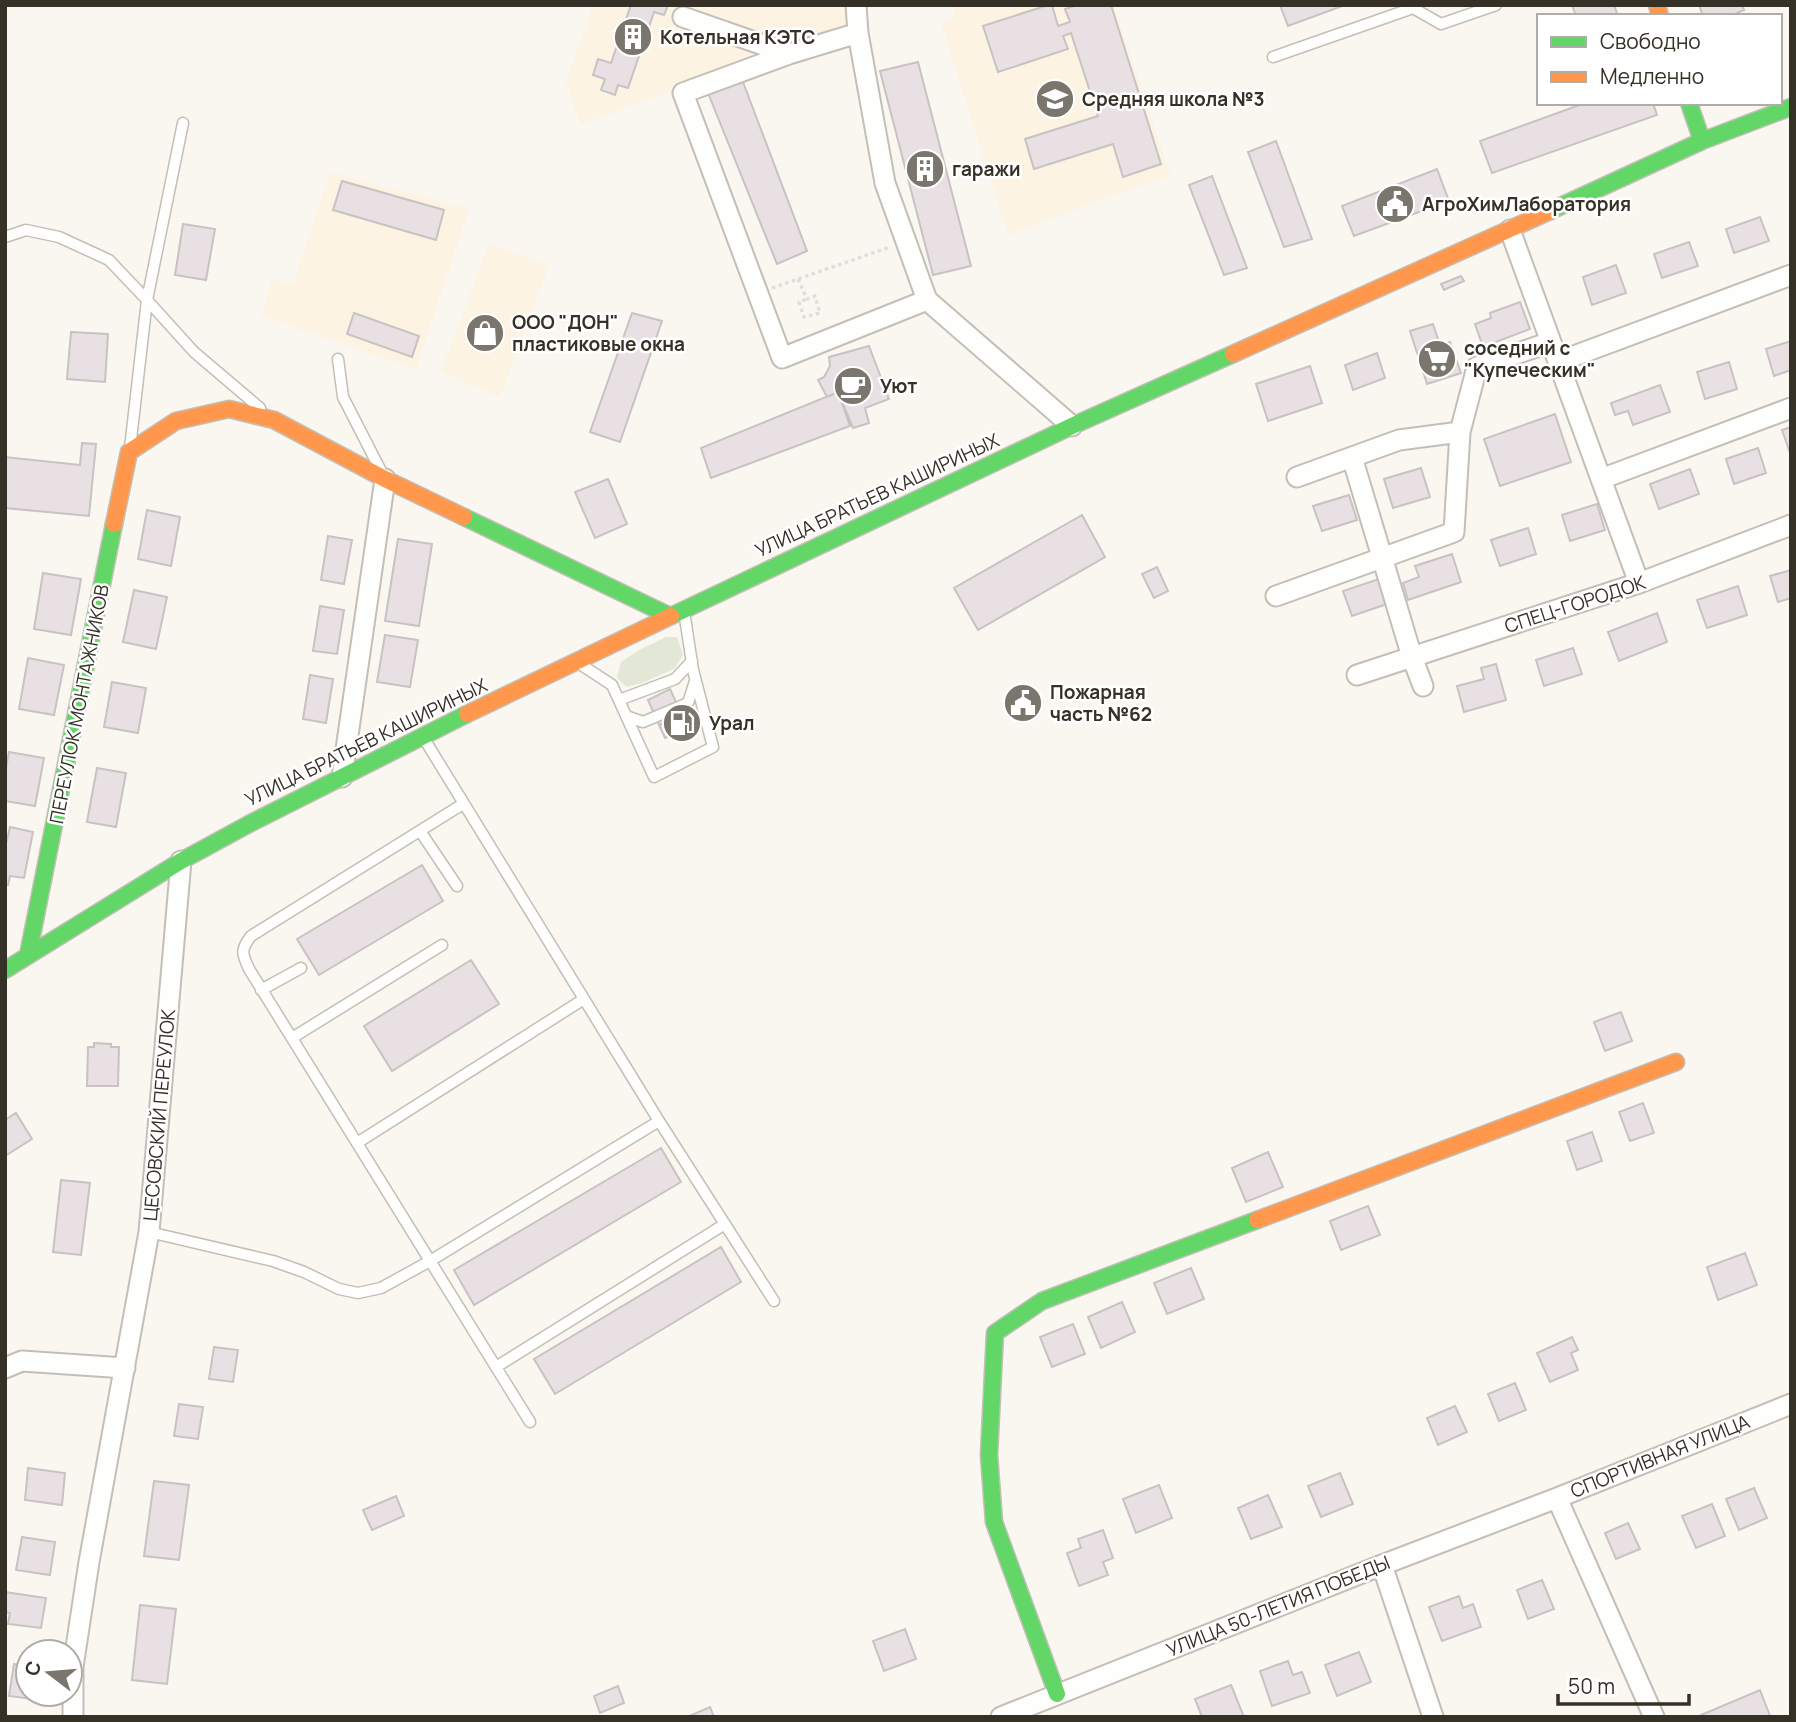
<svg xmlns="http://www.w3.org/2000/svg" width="1796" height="1722" font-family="Manrope,sans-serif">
<rect width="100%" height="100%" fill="#faf7f1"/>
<path fill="#fcf3e2" d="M593,5H848L849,26L580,125L566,81Z
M953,5H1114L1170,175L1008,235L941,23L955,17Z
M330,172L469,209L416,369L262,316L272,279L293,284Z
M489,243L549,266L500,397L441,372Z"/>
<path fill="#e2e8d5" d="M666,637H677L683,655L674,669L642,683L627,687L617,678L621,662L639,650Z"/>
<path fill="#e8e0e2" stroke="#c8c2c3" stroke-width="2" d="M631,5H668L664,15L654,12L628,88L618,85L615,95L601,90L605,79L593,75L598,59L611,63Z
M1048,5H1052L1058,26L1070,22L1065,9L1077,5H1111L1161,164L1123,177L1113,144L1034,169L1025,139L1098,116L1071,33L1063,36L1068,49L998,72L983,26Z
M1280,5H1345L1288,26Z
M1572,5H1614L1618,16H1576Z
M1699,5H1742L1744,10L1730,16H1703Z
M918,62L971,266L933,275L880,71Z
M743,82L807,251L777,264L708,93Z
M1585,103H1653L1657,115L1492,173L1480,141Z
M1276,141L1312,239L1284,247L1248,152Z
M1437,169L1449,201L1354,236L1342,206Z
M1212,176L1247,268L1224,275L1189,185Z
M342,181L444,210L436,240L333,210Z
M1760,217L1769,241L1734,253L1726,229Z
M183,224L215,229L206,280L175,275Z
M1689,242L1698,266L1662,278L1654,254Z
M1616,265L1626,293L1592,305L1583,277Z
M1461,276L1464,281L1444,290L1441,284Z
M1520,302L1530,329L1483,347L1475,324L1491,318L1490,313Z
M354,313L419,336L412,357L347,334Z
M632,313L662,321L620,442L590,432Z
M1433,324L1440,345L1450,342L1461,373L1427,384L1410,331Z
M71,332L108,334L105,382L67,379Z
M1791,341V370L1774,376L1766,349Z
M869,346L889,399L865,408L869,423L853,428L838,392L827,397L818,380L824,377L830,366L829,357Z
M1377,353L1385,378L1353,390L1345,365Z
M1729,362L1737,389L1705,399L1697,372Z
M1310,366L1322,403L1268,421L1256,384Z
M1660,385L1670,412L1633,425L1628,411L1615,415L1611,403Z
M838,392L850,426L711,478L701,448Z
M1555,414L1571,462L1500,486L1484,439Z
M1791,427V456L1782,430Z
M82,443L96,444L89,516L5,508V457L80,465Z
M1758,448L1766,473L1734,484L1726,459Z
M1421,468L1430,497L1393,508L1384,479Z
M1690,469L1699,494L1659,509L1650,484Z
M608,479L627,524L595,538L575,492Z
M1349,495L1357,520L1322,531L1313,506Z
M1597,504L1605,530L1570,541L1562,515Z
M147,510L180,517L171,566L138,559Z
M1082,515L1105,557L978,630L954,588Z
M1528,528L1536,554L1500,566L1491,540Z
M328,536L352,540L344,584L321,580Z
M398,539L432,544L419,626L385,621Z
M1452,554L1461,582L1408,600L1403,583L1419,577L1415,566Z
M1157,567L1168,591L1154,598L1142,574Z
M1791,570V598L1778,602L1770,576Z
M43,573L81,579L71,635L34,629Z
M1379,579L1387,604L1352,616L1343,591Z
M1738,586L1747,615L1707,628L1697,600Z
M134,590L167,597L156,649L123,642Z
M320,606L344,610L337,654L313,651Z
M1657,613L1667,642L1619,661L1608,632Z
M385,635L418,640L410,687L377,682Z
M1573,648L1582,674L1544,686L1536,660Z
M28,658L64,665L54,715L19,709Z
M1496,664L1506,700L1464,712L1457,686L1484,679L1481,668Z
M310,675L333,679L326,723L303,719Z
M112,682L146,688L138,733L104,727Z
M670,689L682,715L659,725L648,700Z
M682,715L688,728L665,738L659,725Z
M9,752L44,758L35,806L5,801V773Z
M97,768L126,773L116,827L87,822Z
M10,827L33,832L24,878L10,876L8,885H5V839L7,840Z
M422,865L443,901L319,975L297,939Z
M471,960L499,1004L392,1071L364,1026Z
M1621,1012L1632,1041L1605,1051L1594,1022Z
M94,1043L111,1044V1047H119L118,1086H87L88,1047H94Z
M1643,1103L1654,1133L1630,1141L1619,1112Z
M16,1113L32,1139L5,1156V1120Z
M1592,1132L1602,1161L1577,1170L1567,1141Z
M661,1148L681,1182L474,1305L454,1270Z
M1268,1152L1283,1187L1246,1202L1232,1168Z
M61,1180L90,1183L81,1255L53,1252Z
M1368,1206L1380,1235L1341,1250L1330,1221Z
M721,1247L741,1282L555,1394L534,1359Z
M1745,1253L1757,1285L1718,1300L1707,1267Z
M1191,1268L1204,1299L1167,1314L1154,1283Z
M1122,1302L1135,1332L1101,1348L1088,1317Z
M1073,1324L1085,1354L1052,1367L1040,1337Z
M1572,1337L1578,1350L1571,1353L1578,1370L1550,1382L1537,1353Z
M214,1347L238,1350L233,1382L209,1379Z
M1515,1383L1526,1410L1499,1421L1488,1394Z
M179,1404L203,1407L198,1439L174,1436Z
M1455,1406L1467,1432L1438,1445L1427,1418Z
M28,1468L65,1473L62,1505L25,1500Z
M1340,1473L1353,1504L1321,1517L1308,1486Z
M154,1481L189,1485L179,1560L144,1556Z
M1159,1485L1172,1518L1136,1533L1123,1499Z
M1754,1488L1767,1518L1739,1530L1726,1499Z
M1268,1495L1282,1527L1251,1539L1238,1508Z
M396,1496L404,1516L372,1530L363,1510Z
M1712,1504L1725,1536L1696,1548L1682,1516Z
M1628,1523L1640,1549L1616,1559L1605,1533Z
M1103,1530L1113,1558L1103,1562L1108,1575L1079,1586L1067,1553L1081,1548L1078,1539Z
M22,1537L55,1542L50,1575L16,1570Z
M1542,1580L1554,1609L1528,1619L1517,1590Z
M5,1592L46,1598L41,1628L8,1624L10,1613L5,1612Z
M1459,1596L1463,1608L1473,1604L1481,1627L1442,1641L1429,1607Z
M140,1605L176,1609L167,1684L132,1680Z
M905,1629L916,1659L884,1671L873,1641Z
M1359,1652L1371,1682L1337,1696L1325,1665Z
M1288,1661L1293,1675L1302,1672L1310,1693L1272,1706L1260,1671Z
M14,1664L28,1667V1694H33L32,1699L9,1696Z
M1231,1685L1244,1717H1202L1195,1699Z
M618,1686L624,1703L600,1713L594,1696Z
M1760,1690L1770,1716L1702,1717L1701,1715Z
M710,1707L714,1717H687Z"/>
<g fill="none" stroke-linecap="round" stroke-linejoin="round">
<g stroke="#c3bfb7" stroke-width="13">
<path id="lane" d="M1273,57L1413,8L1441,24L1496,5
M183,123L147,300L194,352L260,408
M5,237L26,230L59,237L109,260L147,300L130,448
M338,359L343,397L380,469
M580,664L612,685L654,777L713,747L693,670L684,611
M619,700L675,679L692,661
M626,716L643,722L688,703L695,681
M423,737L659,1121L774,1301
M463,804L251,936C240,950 242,954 249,969L530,1422
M420,831L457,886
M261,990L301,968
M292,1038L442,945
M357,1143L584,999
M149,1232L273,1261L304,1272L339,1289L358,1293L381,1288L430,1261L659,1121
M496,1367L725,1224"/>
</g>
<g stroke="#c3bfb7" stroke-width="23">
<path id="street" d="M856,5L858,33L885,183L927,300L1072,426
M683,17L789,54
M858,33L789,54L683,93L782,358L927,300
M1510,230L1639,583
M1558,362L1791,275
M1352,457L1412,657L1423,686
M1297,477L1399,440L1460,432
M1601,479L1791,408
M1276,596L1454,532L1460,432L1477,367L1551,342
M1357,675L1639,583L1791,525
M342,777L385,479
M5,1368L22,1361L125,1368
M1557,1498L1654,1717
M1382,1565L1433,1717
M73,1717V1667L89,1562L149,1232L181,861
M1001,1717L1382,1565L1557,1498L1791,1404"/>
</g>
<g stroke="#c3bfb7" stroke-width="19">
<path id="fast" d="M1689,103L1702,141
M1550,211L1702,141L1791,107
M464,517L670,616
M671,616L1072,426L1233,354
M28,955L114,524
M5,970L181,861L249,824L467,714
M1057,1694L994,1522L989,1455L995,1333L1042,1301L1257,1220"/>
</g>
<g stroke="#c3bfb7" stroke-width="19">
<path id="slow" d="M1657,5L1660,16
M1233,354L1550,211
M114,524L129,452L176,421L229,409L274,420L385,479L464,517
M467,714L671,616
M1257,1220L1676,1062"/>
</g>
<path stroke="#e0dedc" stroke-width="3.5" stroke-dasharray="3.5 3.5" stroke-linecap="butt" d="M798,279L807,299L815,296L820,313L804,317L799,302L807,299
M772,288L890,247"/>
<use href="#lane" stroke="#fefefd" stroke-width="10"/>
<use href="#street" stroke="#fefefd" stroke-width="19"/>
<use href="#fast" stroke="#63d668" stroke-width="16"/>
<use href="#slow" stroke="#ff974d" stroke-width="16"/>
</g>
<defs>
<g id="building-disc" transform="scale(2.0125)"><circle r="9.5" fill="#7b766d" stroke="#fff"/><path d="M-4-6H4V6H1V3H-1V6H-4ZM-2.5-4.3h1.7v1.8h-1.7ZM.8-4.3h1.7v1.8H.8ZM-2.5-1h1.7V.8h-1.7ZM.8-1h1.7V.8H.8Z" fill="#fff"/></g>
<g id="school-disc" transform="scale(2.0125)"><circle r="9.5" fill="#7b766d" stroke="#fff"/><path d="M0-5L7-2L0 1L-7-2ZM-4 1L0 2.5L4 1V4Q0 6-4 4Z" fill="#fff"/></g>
<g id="civic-disc" transform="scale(2.0125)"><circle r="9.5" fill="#7b766d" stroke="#fff"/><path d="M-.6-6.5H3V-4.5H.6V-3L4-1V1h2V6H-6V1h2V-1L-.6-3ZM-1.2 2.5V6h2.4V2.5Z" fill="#fff"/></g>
<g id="shop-disc" transform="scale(2.0125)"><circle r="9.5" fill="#7b766d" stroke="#fff"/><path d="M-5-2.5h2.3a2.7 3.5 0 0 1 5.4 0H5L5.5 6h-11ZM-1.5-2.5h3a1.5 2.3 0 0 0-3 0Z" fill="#fff"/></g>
<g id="supermarket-disc" transform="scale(2.0125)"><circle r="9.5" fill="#7b766d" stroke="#fff"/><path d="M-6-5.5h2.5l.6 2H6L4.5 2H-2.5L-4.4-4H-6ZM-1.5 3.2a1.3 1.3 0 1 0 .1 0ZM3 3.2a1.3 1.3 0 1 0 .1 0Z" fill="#fff"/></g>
<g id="cafe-disc" transform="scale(2.0125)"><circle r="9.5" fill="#7b766d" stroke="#fff"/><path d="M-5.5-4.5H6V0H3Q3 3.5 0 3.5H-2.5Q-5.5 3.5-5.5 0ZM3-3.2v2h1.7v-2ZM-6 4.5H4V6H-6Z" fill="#fff"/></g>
<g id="fuel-disc" transform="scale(2.0125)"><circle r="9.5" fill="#7b766d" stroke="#fff"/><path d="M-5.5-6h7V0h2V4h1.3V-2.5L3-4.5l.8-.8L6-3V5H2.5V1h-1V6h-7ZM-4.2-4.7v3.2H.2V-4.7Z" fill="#fff"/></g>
</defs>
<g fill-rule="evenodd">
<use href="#building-disc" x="633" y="37"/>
<use href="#school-disc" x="1055" y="99"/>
<use href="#building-disc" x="925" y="169"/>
<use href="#civic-disc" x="1395" y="204"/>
<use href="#shop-disc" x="485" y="333"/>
<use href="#supermarket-disc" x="1437" y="359"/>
<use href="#cafe-disc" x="853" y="386"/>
<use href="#civic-disc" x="1023" y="703"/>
<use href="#fuel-disc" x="682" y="723"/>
</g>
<g text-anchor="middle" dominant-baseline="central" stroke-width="5" stroke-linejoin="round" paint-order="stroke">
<g font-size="19" font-weight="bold" fill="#363126" stroke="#fff" text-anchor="start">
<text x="660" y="37">Котельная КЭТС</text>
<text x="1082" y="99">Средняя школа №3</text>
<text x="952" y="169">гаражи</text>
<text x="1422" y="204">АгроХимЛаборатория</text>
<text x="512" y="322">ООО "ДОН"<tspan x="512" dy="22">пластиковые окна</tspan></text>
<text x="1464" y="348">соседний с<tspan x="1464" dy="22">"Купеческим"</tspan></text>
<text x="880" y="386">Уют</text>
<text x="1050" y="692">Пожарная<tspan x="1050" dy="22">часть №62</tspan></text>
<text x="709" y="723">Урал</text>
</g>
<g font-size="19" fill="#363126" stroke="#fff">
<text transform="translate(877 495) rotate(-25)">УЛИЦА БРАТЬЕВ КАШИРИНЫХ</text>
<text transform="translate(1575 604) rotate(-18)">СПЕЦ-ГОРОДОК</text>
<text transform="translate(79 704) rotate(-79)">ПЕРЕУЛОК МОНТАЖНИКОВ</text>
<text transform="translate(366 742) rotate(-26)">УЛИЦА БРАТЬЕВ КАШИРИНЫХ</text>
<text transform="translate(159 1115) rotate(-85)">ЦЕСОВСКИЙ ПЕРЕУЛОК</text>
<text transform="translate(1660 1456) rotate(-22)">СПОРТИВНАЯ УЛИЦА</text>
<text transform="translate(1278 1606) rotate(-22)">УЛИЦА 50-ЛЕТИЯ ПОБЕДЫ</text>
</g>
</g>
<rect width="1796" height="1722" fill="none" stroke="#363126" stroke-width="14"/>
<rect x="1537" y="14" width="245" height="91" fill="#ffffff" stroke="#afada8" stroke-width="2"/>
<rect x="1551" y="37" width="35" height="10" fill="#63d668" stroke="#afada8" stroke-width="2"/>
<text x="1600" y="49" font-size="21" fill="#363126">Свободно</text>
<rect x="1551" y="72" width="35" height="10" fill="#ff974d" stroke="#afada8" stroke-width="2"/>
<text x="1600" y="84" font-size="21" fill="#363126">Медленно</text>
<g transform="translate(49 1673) rotate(286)"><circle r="33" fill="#ffffff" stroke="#afada8" stroke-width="2"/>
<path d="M0-5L12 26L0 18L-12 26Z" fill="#7b766d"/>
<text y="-10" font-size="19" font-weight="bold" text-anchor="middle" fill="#363126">С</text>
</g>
<path d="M1558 1694v10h131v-10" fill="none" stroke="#363126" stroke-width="3.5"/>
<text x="1568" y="1694" font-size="21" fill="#363126" stroke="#ffffff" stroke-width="5" paint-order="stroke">50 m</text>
</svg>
